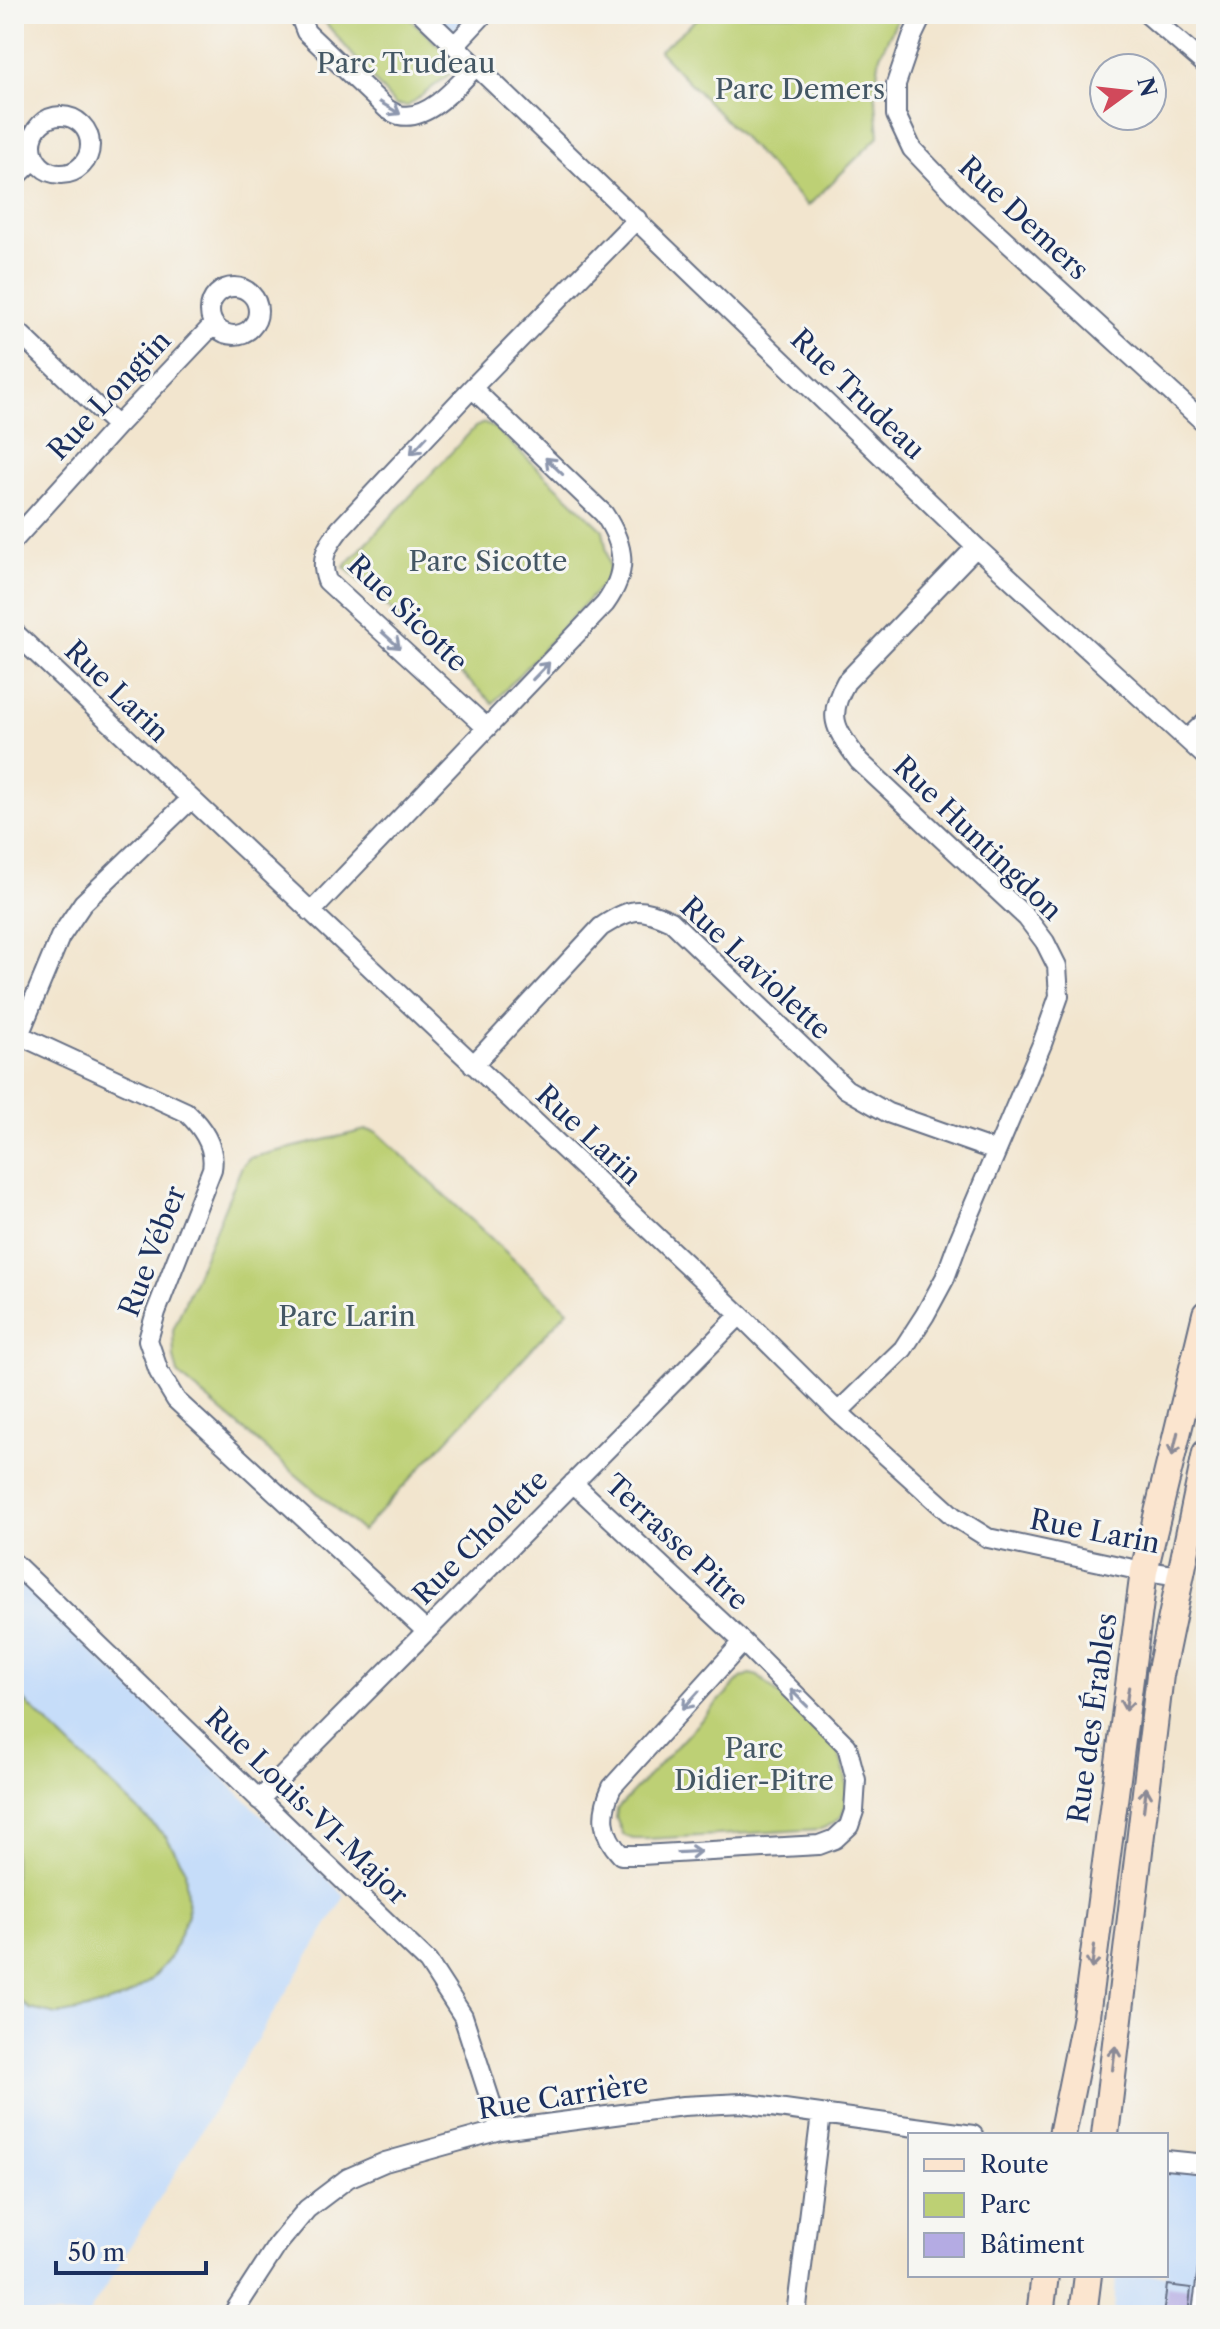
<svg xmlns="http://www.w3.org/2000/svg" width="1220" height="2329" font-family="'Libre Caslon Text',serif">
<rect width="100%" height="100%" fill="#f6f6f2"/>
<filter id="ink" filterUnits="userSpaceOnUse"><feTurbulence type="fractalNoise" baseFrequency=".0125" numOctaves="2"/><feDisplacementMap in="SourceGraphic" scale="16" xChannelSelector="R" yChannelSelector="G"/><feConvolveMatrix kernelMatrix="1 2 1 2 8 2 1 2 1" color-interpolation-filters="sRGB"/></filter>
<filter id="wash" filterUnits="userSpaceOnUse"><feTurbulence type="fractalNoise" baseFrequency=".006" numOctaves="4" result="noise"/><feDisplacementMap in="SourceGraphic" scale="32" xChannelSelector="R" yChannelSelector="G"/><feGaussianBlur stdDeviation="1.8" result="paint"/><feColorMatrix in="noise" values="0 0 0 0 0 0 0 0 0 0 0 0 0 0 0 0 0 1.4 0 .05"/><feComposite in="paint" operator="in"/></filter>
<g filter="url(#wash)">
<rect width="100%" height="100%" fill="#f2e5ce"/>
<path fill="#c6ddf9" d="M435,14H469L453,31Z
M14,1576L345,1896L88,2315H14Z
M1166,2169L1206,2172V2315H1114L1116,2275H1166Z"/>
<path fill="#bdd074" stroke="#6c8069" stroke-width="2" d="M318,14H405L460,66L408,106L395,105Z
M703,14H895L899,16L880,55L875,89L879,136L808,206L659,51Z
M484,423L496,429L603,530L610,569L606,581L493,703L344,567L475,427Z
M366,1130L377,1132L568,1310L362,1531L178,1374L174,1358L173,1330L242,1166L249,1158Z
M750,1674L758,1676L837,1747L845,1774L848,1793L845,1807L841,1817L832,1824L821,1829L648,1839H633L623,1835L616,1818L617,1809L741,1678Z
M14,1691L167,1838L185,1868L188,1914L170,1958L150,1981L124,1998L92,2008L57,2015L30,2009L14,1995Z"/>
<g id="blocks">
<path fill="#b4abe3" d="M1167,2285L1191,2288L1188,2315H1163Z"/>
</g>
</g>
<g filter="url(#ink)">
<use href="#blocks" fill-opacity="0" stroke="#666f85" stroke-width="2"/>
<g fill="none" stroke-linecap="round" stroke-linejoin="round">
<g stroke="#666f85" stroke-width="13">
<path id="lane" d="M1197,2315L1206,2250"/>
</g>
<g stroke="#666f85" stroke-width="22">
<path id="street" d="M299,14L306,32L387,109C391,111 395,114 399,115C428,122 459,84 476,66
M422,14L976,547L1206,757
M923,14L912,37L896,84V115L912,149L958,197L1206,424
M1147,14L1206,65
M455,45L484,14
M32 145a29 29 0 1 1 58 0a29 29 0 1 1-58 0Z
M14,179L35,159
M210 311a24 24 0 1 1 48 0a24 24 0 1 1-48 0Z
M14,328L117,426
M14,540L117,426L214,324
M14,632L740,1315L838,1412L953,1516L988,1538L1133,1569L1180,1576
M487,728L327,581C319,559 327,546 340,529L472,388L637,219
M1187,739L1206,721
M311,912L605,604C628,572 626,547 604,514L472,388
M19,1035L186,1112C202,1127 216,1146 212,1169L156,1312L148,1340L159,1372L176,1400L426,1631
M14,1047L60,937L83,903L191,799
M473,1065L601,927C631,908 638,906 671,921L846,1089L888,1113L996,1151
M838,1412L903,1349L925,1315L945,1278L959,1240L1042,1044L1059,996L1057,966L1045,942L1027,918L859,761C837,730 825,719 846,682L976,547
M573,1483L743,1642L847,1746L856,1780L854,1811L849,1826L835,1839L819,1845L641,1855H621C601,1834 600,1813 612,1787L743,1642
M14,1563L428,1962L463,2016L500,2130
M259,1800L740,1315
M1166,2160L1206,2164
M232,2315L278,2244L307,2209L348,2178L385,2162L500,2130L683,2106L742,2103L973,2135
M796,2315L821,2114"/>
</g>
<g stroke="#666f85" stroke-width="30">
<path id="secondary" d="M1062,2135L1086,2016L1144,1571L1206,1314
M1105,2135L1160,1675L1206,1453
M1040,2315L1045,2275
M1083,2315L1088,2275"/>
</g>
<use href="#lane" stroke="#fff" stroke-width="9"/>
<use href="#street" stroke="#fff" stroke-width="18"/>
<use href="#secondary" stroke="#fbe5cf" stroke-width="26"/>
</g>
<defs><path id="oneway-shaft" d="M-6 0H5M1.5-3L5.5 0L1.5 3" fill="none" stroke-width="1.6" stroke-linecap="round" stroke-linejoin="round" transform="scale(2)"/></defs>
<g stroke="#8d97ae">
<use href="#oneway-shaft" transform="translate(390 108) rotate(31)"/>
<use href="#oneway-shaft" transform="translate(419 445) rotate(133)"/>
<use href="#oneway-shaft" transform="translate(554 466) rotate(-136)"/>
<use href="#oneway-shaft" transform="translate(391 640) rotate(42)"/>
<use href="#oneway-shaft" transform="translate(541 671) rotate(-46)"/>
<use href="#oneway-shaft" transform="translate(799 1698) rotate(-135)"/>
<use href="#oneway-shaft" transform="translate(691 1700) rotate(132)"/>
<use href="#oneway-shaft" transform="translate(689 1852) rotate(-3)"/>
</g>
<g stroke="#8b8a96">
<use href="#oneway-shaft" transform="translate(1175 1444) rotate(103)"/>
<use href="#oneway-shaft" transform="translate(1127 1699) rotate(98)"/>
<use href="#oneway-shaft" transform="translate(1145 1799) rotate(-83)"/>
<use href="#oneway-shaft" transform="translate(1093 1957) rotate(97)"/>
<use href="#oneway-shaft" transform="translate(1114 2058) rotate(-83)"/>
</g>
</g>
<g text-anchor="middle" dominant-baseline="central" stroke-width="6" stroke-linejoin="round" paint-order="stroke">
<g font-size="28" fill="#445764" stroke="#f6f6f2">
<text x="406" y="63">Parc Trudeau</text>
<text x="800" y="89">Parc Demers</text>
<text x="488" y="561">Parc Sicotte</text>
<text x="347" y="1316">Parc Larin</text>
<text x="754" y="1748">Parc<tspan x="754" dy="32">Didier-Pitre</tspan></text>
</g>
<g font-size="28" fill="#1b2f5e" stroke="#f6f6f2">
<text transform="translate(1024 218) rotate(43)">Rue Demers</text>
<text transform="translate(858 394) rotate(44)">Rue Trudeau</text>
<text transform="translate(109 395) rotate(-47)">Rue Longtin</text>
<text transform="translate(408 613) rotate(44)">Rue Sicotte</text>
<text transform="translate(117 691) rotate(44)">Rue Larin</text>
<text transform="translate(978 838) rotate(44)">Rue Huntingdon</text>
<text transform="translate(756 968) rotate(43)">Rue Laviolette</text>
<text transform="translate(589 1135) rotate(43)">Rue Larin</text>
<text transform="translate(152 1251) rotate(-69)">Rue Véber</text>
<text transform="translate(1095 1531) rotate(11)">Rue Larin</text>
<text transform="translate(480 1537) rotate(-45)">Rue Cholette</text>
<text transform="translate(677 1542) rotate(43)">Terrasse Pitre</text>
<text transform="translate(1092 1718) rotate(-82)">Rue des Érables</text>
<text transform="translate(307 1806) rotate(44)">Rue Louis-VI-Major</text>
<text transform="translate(563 2096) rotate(-9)">Rue Carrière</text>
</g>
</g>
<rect width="1220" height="2329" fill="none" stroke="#f6f6f2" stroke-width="48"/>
<rect x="908" y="2133" width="260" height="144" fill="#f6f6f2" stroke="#9ea6b7" stroke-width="2"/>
<rect x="924" y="2159" width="40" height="12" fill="#fbe5cf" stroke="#9ea6b7" stroke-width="2"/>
<text x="980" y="2173" font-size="24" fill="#1b2f5e">Route</text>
<rect x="924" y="2193" width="40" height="24" fill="#bdd074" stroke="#9ea6b7" stroke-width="2"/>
<text x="980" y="2213" font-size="24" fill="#1b2f5e">Parc</text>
<rect x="924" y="2233" width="40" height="24" fill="#b4abe3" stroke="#9ea6b7" stroke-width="2"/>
<text x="980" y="2253" font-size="24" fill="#1b2f5e">Bâtiment</text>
<g transform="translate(1128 92) rotate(75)"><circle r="38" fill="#f6f6f2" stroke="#9ea6b7" stroke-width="2"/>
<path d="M0-6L14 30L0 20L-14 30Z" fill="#d1495b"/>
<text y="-12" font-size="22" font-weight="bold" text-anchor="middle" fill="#1b2f5e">N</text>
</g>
<path d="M56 2261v12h150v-12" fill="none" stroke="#1b2f5e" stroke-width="4"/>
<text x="68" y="2261" font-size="24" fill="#1b2f5e" stroke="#f6f6f2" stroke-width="6" paint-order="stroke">50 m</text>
</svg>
